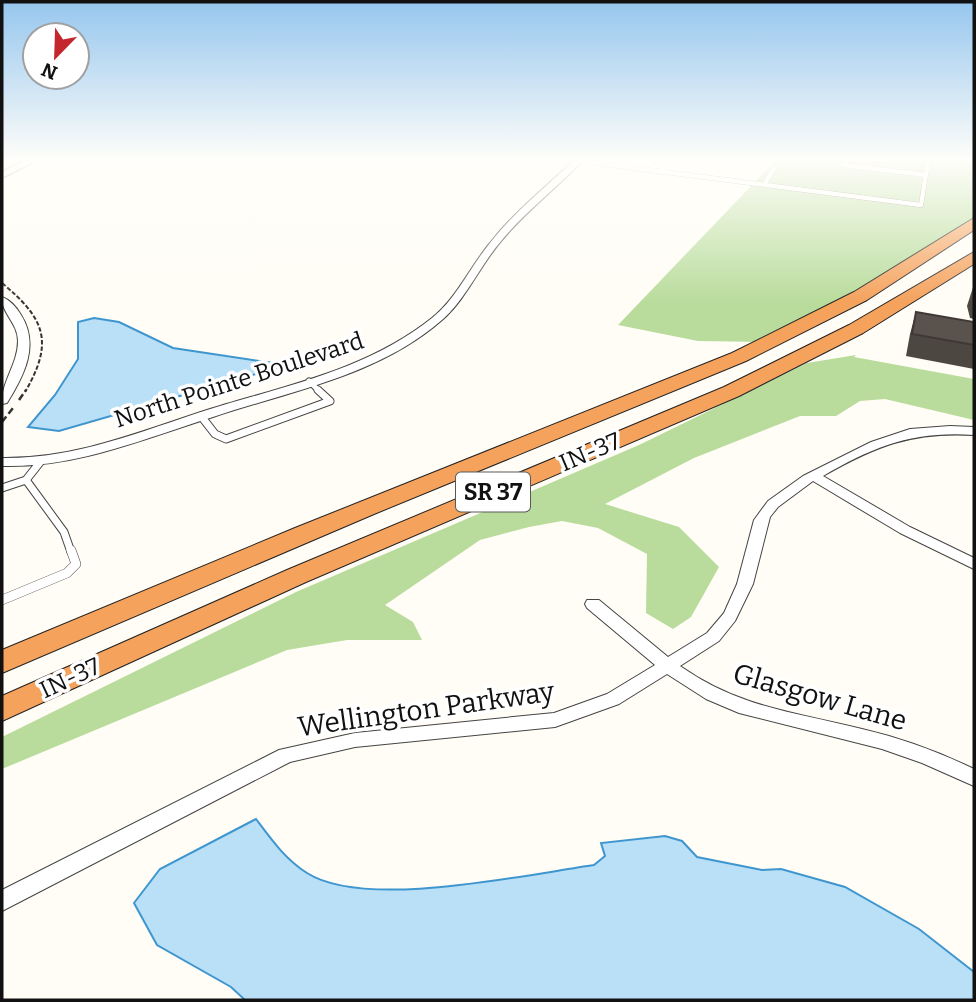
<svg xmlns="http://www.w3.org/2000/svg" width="976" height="1002" font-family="Bitter,serif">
<rect width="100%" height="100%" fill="#fffdf5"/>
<path fill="#b9dc9c" d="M775,161H974V220L941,246L766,342L698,341L618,325Z
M856,355L854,357L974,379V420L885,399L860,401L836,416H800L694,458L605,504L679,527L719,567L691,617L673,629L646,613L647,554L598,528L562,521L529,527L480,540L385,605L413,622L422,640H347L287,650L2,769V737L296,592L639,445L807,363Z"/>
<path fill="#b9e0f7" stroke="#3f96cf" stroke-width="2" d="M94,318L119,322L173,348L273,363L277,368L59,431L28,427L55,395L78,359V322Z
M256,819C271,839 285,859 307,873C365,910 524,875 594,865L605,856L601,843L665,836L682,841L697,857L762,870L781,869L845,887L919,929L974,972V1000H245L231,987L157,945L134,903L160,869Z"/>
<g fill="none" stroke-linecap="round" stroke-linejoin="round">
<g stroke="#444" stroke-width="5">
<path id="service-far3" d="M579,161L921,205L928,161
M655,161L668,163
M843,165L926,175
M661,172L670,161
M764,185L774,168"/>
</g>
<g stroke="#444" stroke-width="7">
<path id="service-far2" d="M309,381L320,392"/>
</g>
<g stroke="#444" stroke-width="9">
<path id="service-far1" d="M201,416L215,434L226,439L330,401L318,390
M26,480L64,532L71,552
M2,488L26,480L41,461"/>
</g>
<g stroke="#444" stroke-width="10">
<path id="service" d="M2,600L67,573L76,564L71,550"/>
</g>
<g stroke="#444" stroke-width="2">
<path id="minor" d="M573,161H582C556,189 526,211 502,240C480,265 467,298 442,320C378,376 290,391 213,417C143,439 76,468 2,466V458C75,459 139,432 207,410C284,386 367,370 432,318C457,298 470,267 490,243C514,212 545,188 573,161Z
M950,426L974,427V435C913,431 875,446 823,476L910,527L974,558V569L900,533L813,481L778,507L770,517L753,584L735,621L719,641L680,666C740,708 794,712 862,729C901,738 939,752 974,769V786L922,763L882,749L739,713L706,699L667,674L619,704L555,727L355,747L290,762L2,911V890L279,750L355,733L554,713L607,694L655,665L587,608L585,604L587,600H599L668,657L707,633L724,613L737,584L754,520L768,501L803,476L871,442L910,429Z"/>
</g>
<g stroke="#444" stroke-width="2">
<path id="tertiary" d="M24,161H36L2,178V172Z
M2,297C10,300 17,308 21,315C40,345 24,376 7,403L2,404C1,382 18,364 18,341C18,323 1,313 2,297Z"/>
</g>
<g stroke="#222" stroke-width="2">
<path id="motorway" d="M974,218V230L867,300L746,361L374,514L2,673V650L295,528L732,353L854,292Z
M974,252V264L863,333L739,396L306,582L2,721V696L287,570L724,387L849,325Z"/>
</g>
<path stroke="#333" stroke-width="2" stroke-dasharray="4.5 2" stroke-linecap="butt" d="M2,283C44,318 55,341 25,392"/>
<path stroke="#333" stroke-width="2.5" stroke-dasharray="7 3.5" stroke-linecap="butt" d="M19,400L26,390
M2,422L13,408"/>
<use href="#service-far3" stroke="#fff" stroke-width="4.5"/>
<use href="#service-far2" stroke="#fff" stroke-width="5"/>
<use href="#service-far1" stroke="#fff" stroke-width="7"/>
<use href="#service" stroke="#fff" stroke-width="9"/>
<use href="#minor" fill="#fff" fill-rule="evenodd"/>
<use href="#tertiary" fill="#fff" fill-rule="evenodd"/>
<use href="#motorway" fill="#f5a25d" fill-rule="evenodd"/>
</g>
<path fill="#4d4742" d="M974,284V319L970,318L967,306Z
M916,312L974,322V369L906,356L910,334Z"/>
<path fill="#5a524d" stroke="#3f3936" stroke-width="2" d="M916,312L974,322V345L912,334Z"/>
<linearGradient id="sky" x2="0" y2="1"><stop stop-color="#95c6ee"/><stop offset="0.53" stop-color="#fffefa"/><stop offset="1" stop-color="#fffefa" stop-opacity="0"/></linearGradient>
<rect width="976" height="302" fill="url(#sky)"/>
<g text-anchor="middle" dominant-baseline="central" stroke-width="7" stroke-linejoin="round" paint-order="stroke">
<rect fill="#fff" stroke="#585858" stroke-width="2" x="456" y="472.5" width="74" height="39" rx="5"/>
<g font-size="23" font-weight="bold" fill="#111">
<text x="493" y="492">SR 37</text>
</g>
<g font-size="24" fill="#111" stroke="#fff">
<text transform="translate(239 380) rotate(-18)">North Pointe Boulevard</text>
<text transform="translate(590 452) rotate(-23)">IN-37</text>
<text transform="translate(70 678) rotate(-25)">IN-37</text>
</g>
<g font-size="28" fill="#111" stroke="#fff">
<text transform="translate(820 697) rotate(16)">Glasgow Lane</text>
<text transform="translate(426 709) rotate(-8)">Wellington Parkway</text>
</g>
</g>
<rect width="976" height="1002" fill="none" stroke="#111111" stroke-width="7"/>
<g transform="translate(56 56) rotate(203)"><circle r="33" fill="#ffffff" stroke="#a0a0a0" stroke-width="2"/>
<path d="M0-5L12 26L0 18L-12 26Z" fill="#c4262e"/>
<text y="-10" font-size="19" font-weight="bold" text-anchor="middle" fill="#111111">N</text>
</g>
</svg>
